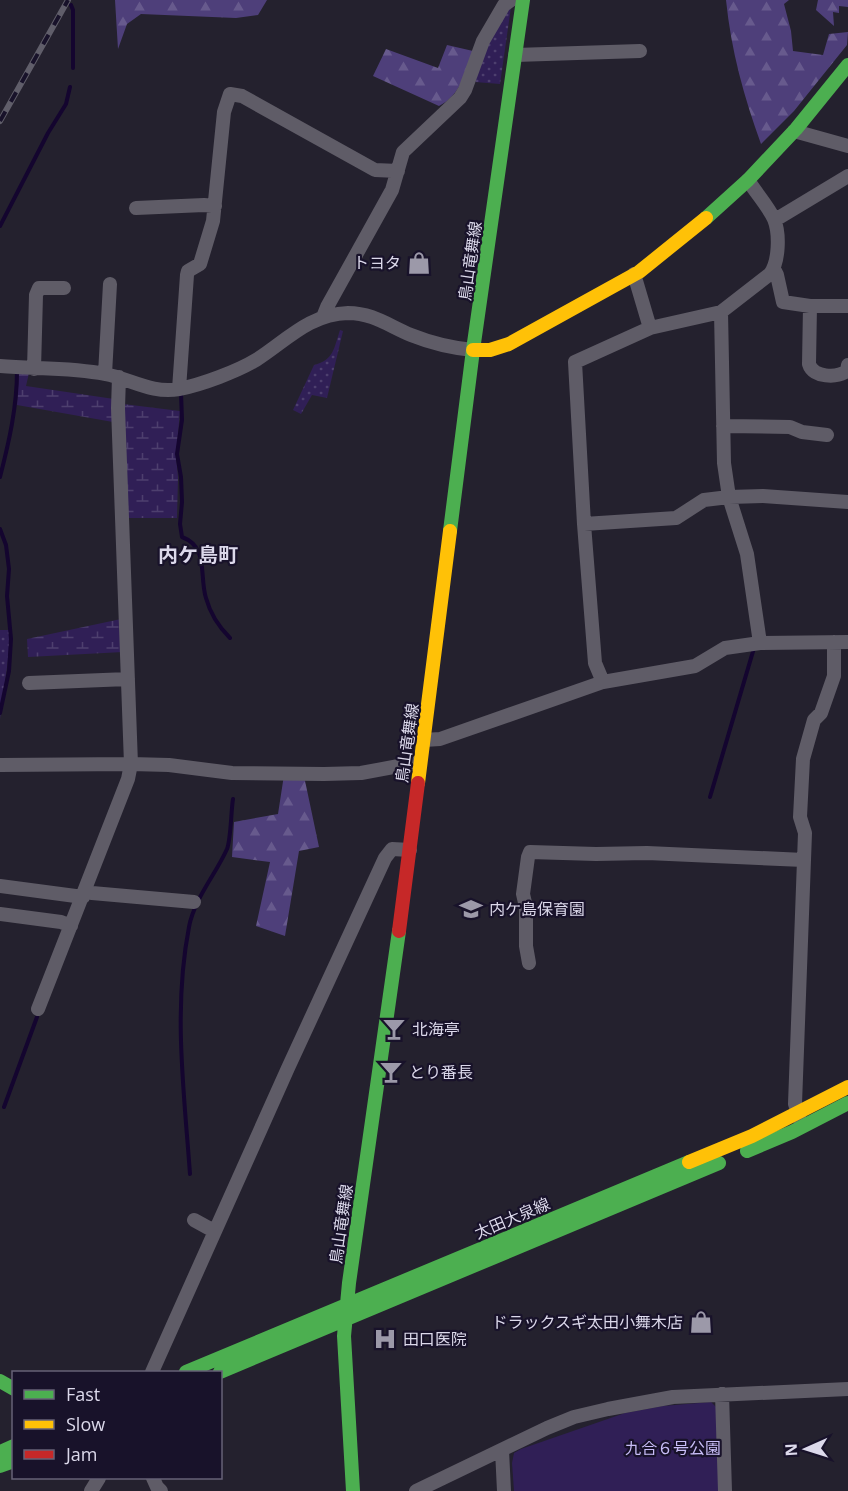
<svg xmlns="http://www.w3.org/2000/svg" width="848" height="1491" font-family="'Open Sans','Noto Sans JP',sans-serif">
<defs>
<pattern id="grass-dots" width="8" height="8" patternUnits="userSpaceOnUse" patternTransform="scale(1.5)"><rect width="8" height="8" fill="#301f56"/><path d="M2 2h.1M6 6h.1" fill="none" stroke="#4d3f6e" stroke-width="1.8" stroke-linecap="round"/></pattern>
<pattern id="forest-firs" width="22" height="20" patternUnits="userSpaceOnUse" patternTransform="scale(1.5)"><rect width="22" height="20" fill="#4e3f7a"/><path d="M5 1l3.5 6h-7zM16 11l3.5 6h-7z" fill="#675a8d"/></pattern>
<pattern id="wetland-marsh" width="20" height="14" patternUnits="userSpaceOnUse" patternTransform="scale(1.5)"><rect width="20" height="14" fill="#301f56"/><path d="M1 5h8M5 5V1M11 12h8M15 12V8" fill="none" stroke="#4d3f6e"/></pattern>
</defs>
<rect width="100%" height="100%" fill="#24212e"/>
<path fill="url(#grass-dots)" d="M511,7L500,84L475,82C484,53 491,31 511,7Z
M340,330L343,331L327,398L312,395L301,414L293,410L314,365C334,360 334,348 340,330Z
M0,630H12L0,719Z"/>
<path fill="url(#forest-firs)" d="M115,0H267L258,15L236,18L141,14L127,24L118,49Z
M726,0H789L784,4L791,31L793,51L823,55L829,34L848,32L847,45L794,111L761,144C744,97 731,50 726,0Z
M818,0H848V7L839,6V13L833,12L834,26L816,10Z
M447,45L473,51C465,73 461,95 439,106L373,76L386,49L438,68Z
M284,775L304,776L319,847L299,851L285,936L256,926L270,862L232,857L234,822L278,814Z"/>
<path fill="url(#wetland-marsh)" d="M19,372L29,373L26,386L114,399L113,422L17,405Z
M123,404L180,411L176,456L178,477L177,518H126Z
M121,619L123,652L28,657L27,639Z"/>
<path fill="#301f56" d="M711,1402L717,1408L720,1491H514L512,1463L514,1453L521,1449L625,1413L663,1406Z"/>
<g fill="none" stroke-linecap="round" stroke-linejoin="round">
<path stroke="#14052f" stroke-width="4" d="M71,5L73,10V68
M0,226L48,133L66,104L70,87
M181,393L182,420L177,454L181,477L182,502L180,524L182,537C209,547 199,576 206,598C210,613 219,627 230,638
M0,477C9,442 17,407 17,371
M0,529L6,545L9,569L7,596L11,639L9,671L0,713
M710,797L754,648
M4,1107L37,1017
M190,1174C184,1091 173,1009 189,927C194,899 216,874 227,849C231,839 231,811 233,799"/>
<path stroke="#5f5c67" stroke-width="14" d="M515,55L640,51
M794,131L848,146
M748,180C756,193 768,206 774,219C780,234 779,262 770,274L721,312L724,463L729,497L747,554L760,643
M136,208L204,205L215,206
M775,220L848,176
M774,269L777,275L783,302L810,306H848
M810,306L809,364C813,378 837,378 847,371L848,365
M323,317L327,307L392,190L403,152L460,98L465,90L483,41L504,5L511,0
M650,328L721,312
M0,366C34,369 71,367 105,374C131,379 152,394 179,389C201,385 238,371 256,360C286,341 309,314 348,313C373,313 389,326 411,335C431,343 452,348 473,350
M34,369L36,295L39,288H64
M105,374L110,284
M179,389L187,275L188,271L200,264L213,221L224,112L230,94L242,96L375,170L398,171
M723,426L790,427L802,432L827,435
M584,524L676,518L704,500L729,497L763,496L848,502
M603,682L595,663L584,524L575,362L650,328L634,274
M29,683L128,679
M424,740L440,739L603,682L695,666L725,648L760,643L848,642
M0,765L131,764L169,765L232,773L324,774L361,773L420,762
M0,886L83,897
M85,891L92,893L194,902
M0,914L61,922L71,926
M529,963L526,946V907L523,894L528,857L530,852L596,854L647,853L804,860
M38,1009L128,779L131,764L118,408L119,377
M800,1120L795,1104L805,833L800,817L803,759L814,720L821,713L834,676V642
M194,1220L214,1231
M152,1372L288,1068L385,858L392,849L410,850
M722,1394L725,1491
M502,1450L504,1491
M153,1478L157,1487L161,1491
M91,1491L99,1478
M416,1491L547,1428L574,1417L608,1409L673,1397L848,1389"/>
<path stroke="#4caf50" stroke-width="14" d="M706,218L748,180L796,129L848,65
M450,531L473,350L523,0
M747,1151L792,1132L848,1103
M186,1372L689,1162
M220,1372L719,1163
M0,1381L14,1389
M0,1452L14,1446
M0,1466L14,1461
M353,1491L344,1336L349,1283L399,931"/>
<path stroke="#ffc107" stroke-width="14" d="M473,350H490L509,344L639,272L706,218
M418,783L450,531
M689,1162L752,1136L848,1087"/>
<path stroke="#c62828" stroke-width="14" d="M399,931L418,783"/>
<g stroke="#605e6a" stroke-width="6">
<path id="rail" d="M0,121L68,0"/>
</g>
<use href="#rail" stroke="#18122a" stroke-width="4" stroke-dasharray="11" stroke-linecap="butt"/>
</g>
<defs>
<g id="shop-bare" transform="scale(1.8)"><path d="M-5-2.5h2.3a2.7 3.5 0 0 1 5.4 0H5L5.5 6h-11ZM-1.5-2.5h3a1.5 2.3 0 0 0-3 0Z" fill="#9c99a9" stroke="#18122a" stroke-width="2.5" paint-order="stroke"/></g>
<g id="school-bare" transform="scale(1.8)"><path d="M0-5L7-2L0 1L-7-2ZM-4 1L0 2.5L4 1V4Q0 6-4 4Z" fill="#9c99a9" stroke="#18122a" stroke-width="2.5" paint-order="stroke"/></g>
<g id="bar-bare" transform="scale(1.8)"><path d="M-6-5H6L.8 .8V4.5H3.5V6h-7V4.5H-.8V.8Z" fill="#9c99a9" stroke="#18122a" stroke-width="2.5" paint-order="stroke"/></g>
<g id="hospital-bare" transform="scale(1.8)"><path d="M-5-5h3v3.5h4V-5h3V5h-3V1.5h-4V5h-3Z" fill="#9c99a9" stroke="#18122a" stroke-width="2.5" paint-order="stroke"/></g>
</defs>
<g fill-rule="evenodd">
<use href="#shop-bare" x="419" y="263"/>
<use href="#school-bare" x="471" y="909"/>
<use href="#bar-bare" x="394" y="1029"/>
<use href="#bar-bare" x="391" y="1072"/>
<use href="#shop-bare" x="701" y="1322"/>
<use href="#hospital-bare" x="385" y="1339"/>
</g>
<g text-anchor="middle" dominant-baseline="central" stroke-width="4.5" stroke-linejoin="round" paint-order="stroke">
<g font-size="16" fill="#dcd9eb" stroke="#18122a">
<text transform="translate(470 261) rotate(-82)">鳥山竜舞線</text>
<text transform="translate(407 743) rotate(-82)">鳥山竜舞線</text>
<text transform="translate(512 1218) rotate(-23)">太田大泉線</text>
<text transform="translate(341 1224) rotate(-82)">鳥山竜舞線</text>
</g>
<g font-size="16" fill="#dcd9eb" stroke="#18122a" text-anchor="start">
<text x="401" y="263" text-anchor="end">トヨタ</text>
<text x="489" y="909">内ケ島保育園</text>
<text x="412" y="1029">北海亭</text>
<text x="409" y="1072">とり番長</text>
<text x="683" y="1322" text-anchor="end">ドラックスギ太田小舞木店</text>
<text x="403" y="1339">田口医院</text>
</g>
<g font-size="16" fill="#c8bdf7" stroke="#18122a">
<text x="673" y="1448">九合６号公園</text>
</g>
<g font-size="20" font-weight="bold" fill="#dcd9eb" stroke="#18122a">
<text x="198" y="554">内ケ島町</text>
</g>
</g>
<rect x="12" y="1371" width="210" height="108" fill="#18122a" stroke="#666277" stroke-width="1.5"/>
<rect x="24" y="1390" width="30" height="9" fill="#4caf50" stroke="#666277" stroke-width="1.5"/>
<text x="66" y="1401" font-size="18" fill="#dcd9eb">Fast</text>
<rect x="24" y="1420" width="30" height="9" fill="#ffc107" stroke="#666277" stroke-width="1.5"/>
<text x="66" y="1431" font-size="18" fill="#dcd9eb">Slow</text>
<rect x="24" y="1450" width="30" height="9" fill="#c62828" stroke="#666277" stroke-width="1.5"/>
<text x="66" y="1461" font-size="18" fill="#dcd9eb">Jam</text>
<g transform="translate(806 1449) rotate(267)" stroke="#18122a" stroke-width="4.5" paint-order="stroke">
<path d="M0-4.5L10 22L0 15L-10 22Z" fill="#dcd9eb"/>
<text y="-9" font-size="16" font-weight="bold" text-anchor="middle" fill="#dcd9eb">N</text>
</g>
</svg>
